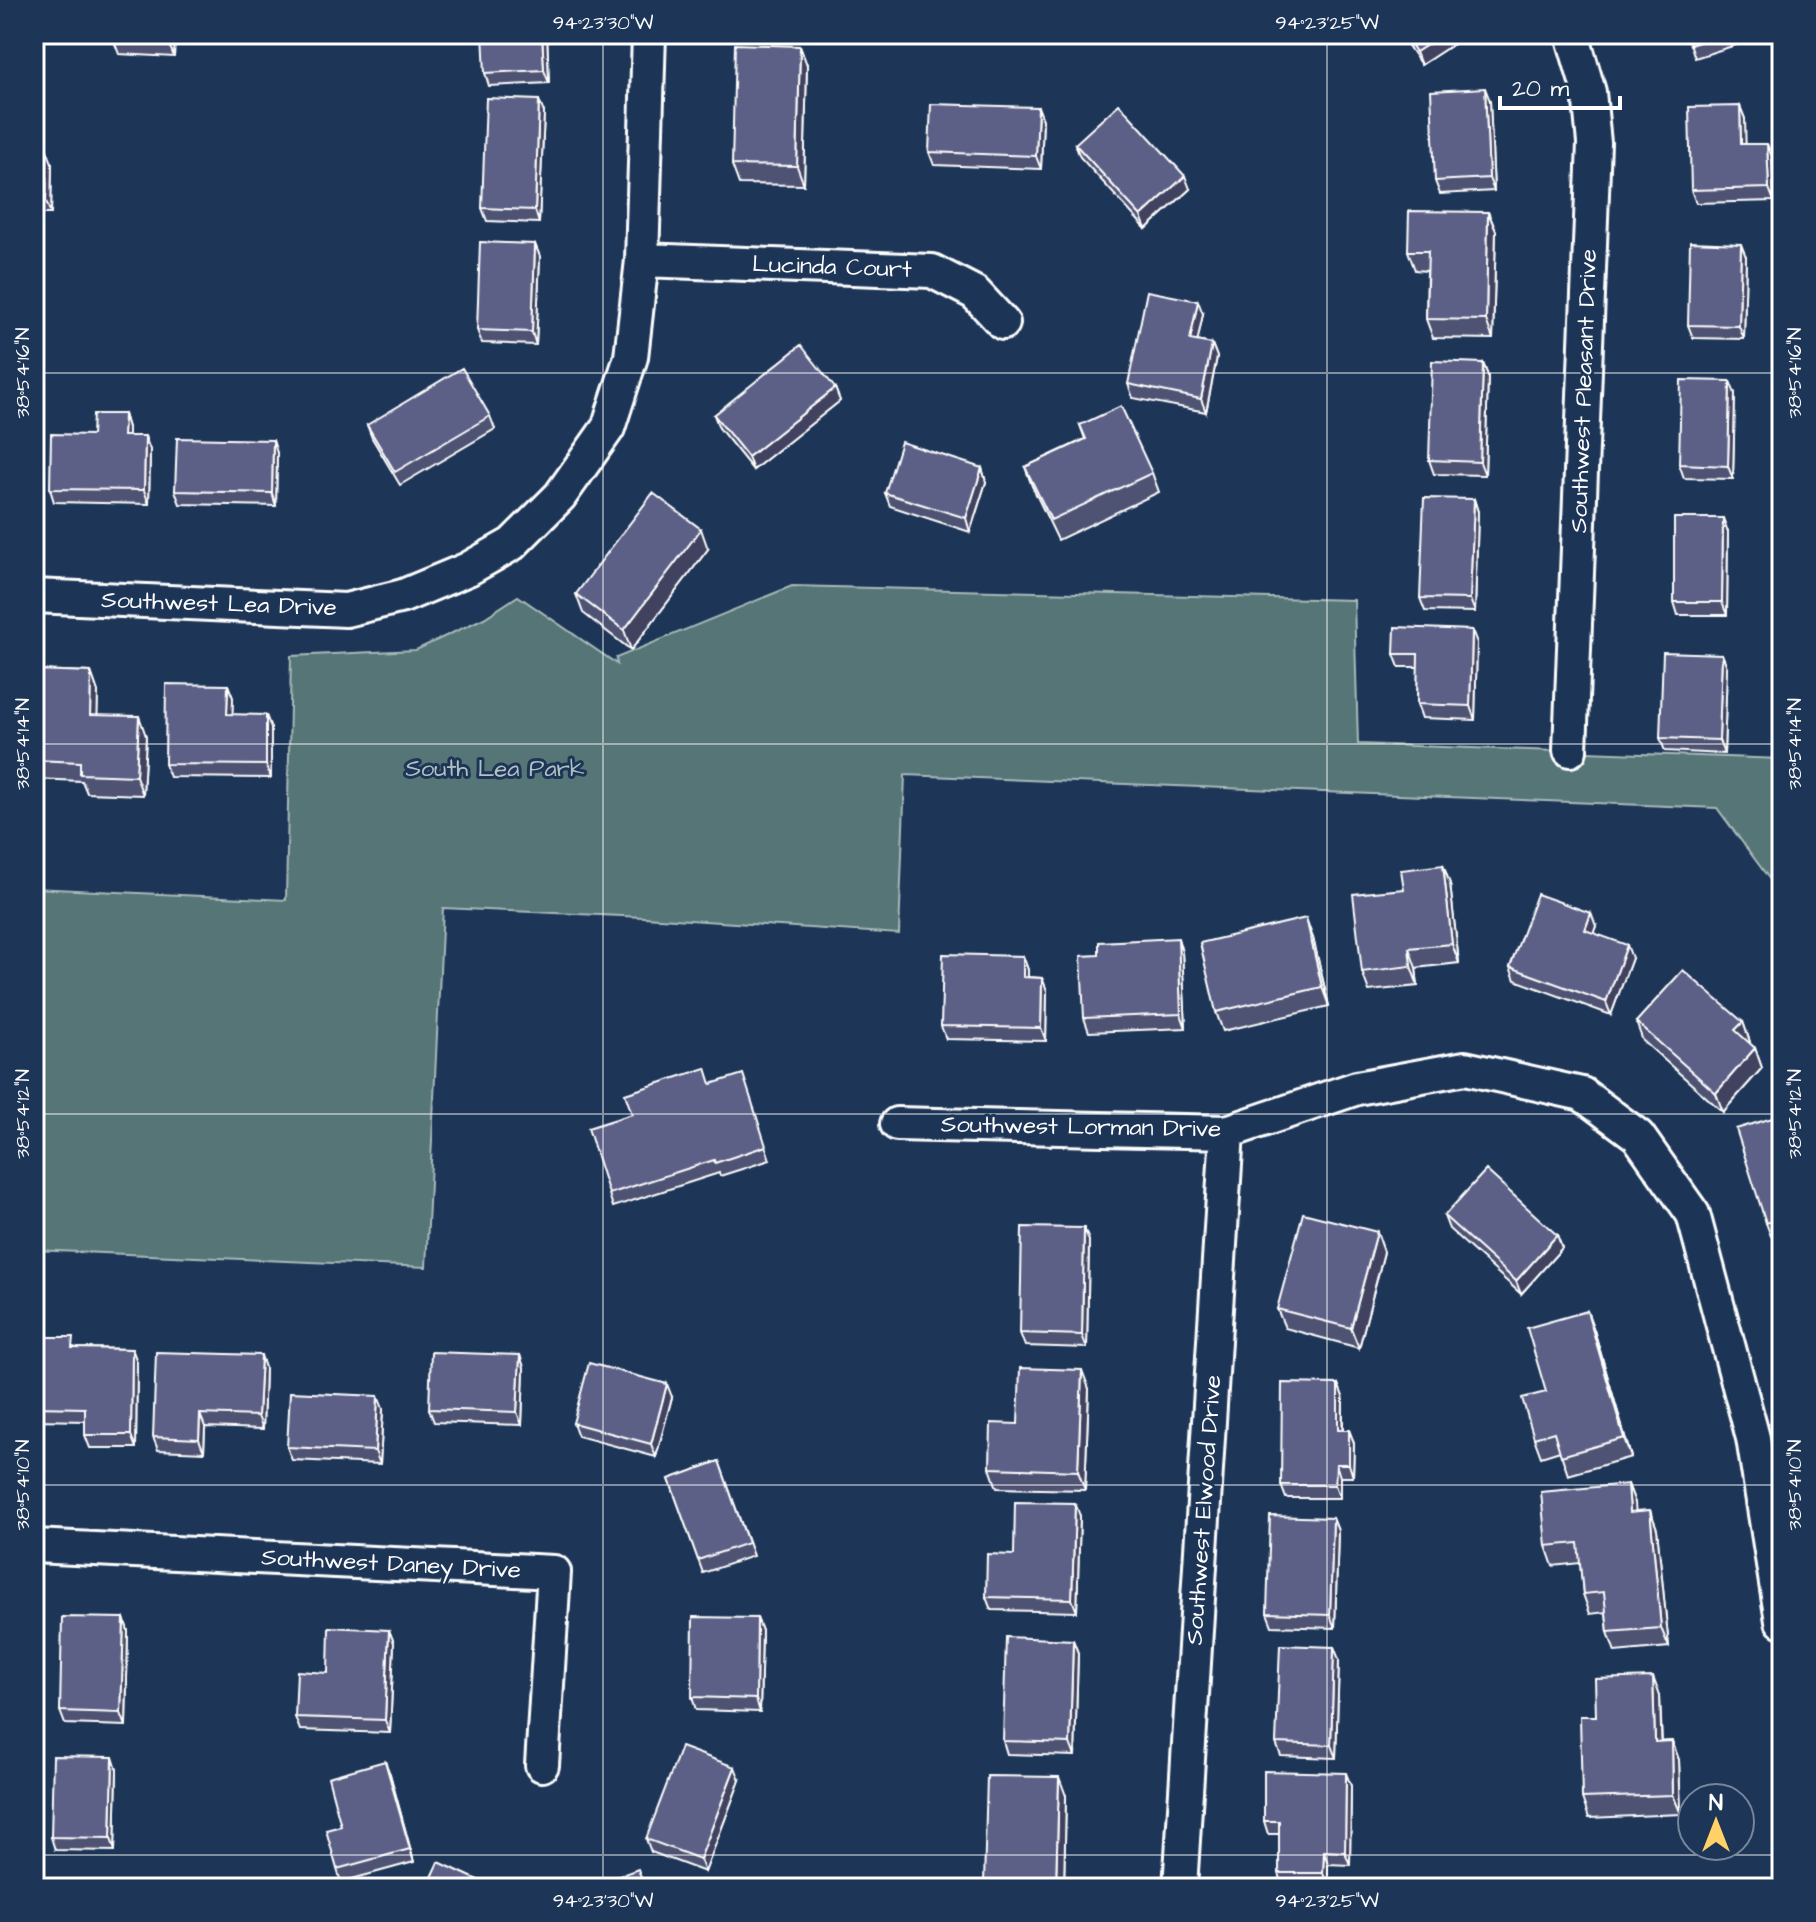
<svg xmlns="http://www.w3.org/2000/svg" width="1816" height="1922" font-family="'Architects Daughter',sans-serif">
<rect width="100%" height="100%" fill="#1d3557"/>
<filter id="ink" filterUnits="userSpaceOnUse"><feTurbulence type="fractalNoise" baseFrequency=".0125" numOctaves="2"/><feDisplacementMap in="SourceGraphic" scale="16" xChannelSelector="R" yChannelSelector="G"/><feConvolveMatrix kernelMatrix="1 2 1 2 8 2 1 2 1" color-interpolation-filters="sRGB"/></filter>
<g filter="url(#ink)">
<path fill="#547576" stroke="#aababa" stroke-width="2" d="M792,586L1354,600L1358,744L1782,759V896L1717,808L905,775L899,934L644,917L443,908L426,1267L34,1250V888L286,900L291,656L416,650L484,618L518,596L617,664L616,658Z"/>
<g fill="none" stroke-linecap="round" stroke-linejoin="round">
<g stroke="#fff" stroke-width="38">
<path id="minor" d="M642,260L932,271L975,293L1003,323
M34,596L346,610L403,596L468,569L512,544L560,496L608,428L631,357L642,260L649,34
M1570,750L1594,143L1589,92L1572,34
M897,1124L1227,1132L1357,1088L1465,1068L1582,1094L1638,1136L1693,1214L1753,1438L1782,1621
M34,1546L554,1572L542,1765
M1180,1888L1227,1132"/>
</g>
<use href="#minor" stroke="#1d3557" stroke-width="32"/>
</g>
<path fill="#4f5373" stroke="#fff" stroke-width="2" d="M175,34L174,57L119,54L114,41Z
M547,34L549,83L489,86L485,73Z
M1400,34H1467V35L1421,65Z
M1687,34H1764V36L1695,58Z
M807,65L804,185L739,184L732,165Z
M1490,101L1494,191L1440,194L1435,181Z
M1740,106L1745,119V144H1767L1772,157L1774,201L1696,203L1691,190Z
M1038,107L1043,120L1041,169L934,165L929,152Z
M544,113L539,223L487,221L482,208Z
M1075,144L1190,189L1146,229L1080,157Z
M34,149L52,163L51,214H34Z
M1488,212L1496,231L1493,339L1433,338L1426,319L1427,271L1415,270L1408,251Z
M535,244L540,257L536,345L482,343L477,330Z
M1746,257L1744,339L1693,338L1688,325Z
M1203,314L1197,341L1212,344L1217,357L1206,412L1133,398L1128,384Z
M1483,363L1488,376L1485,475L1434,474L1429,460Z
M835,388L840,401L753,470L719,428L714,415Z
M1735,394L1733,479L1684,478L1679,464Z
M124,414L128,428V436L150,450L149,504L54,502L50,489L92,435Z
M490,416L495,429L400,485L372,438L367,425Z
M1080,425L1152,473L1159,492L1058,540L1032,486L1025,467L1085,439Z
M277,453L276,506L180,504L175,491Z
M982,468L986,482L970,532L890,506L885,493Z
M1474,499L1478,512L1475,612L1425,611L1420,598Z
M1728,532L1727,615H1678L1674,602Z
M708,549L631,650L583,613L576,594Z
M1477,643L1475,720L1422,718L1417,704L1418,667H1399L1394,654Z
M1722,654L1727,667L1724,754L1665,751L1660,738Z
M34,670L91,672L98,692L97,715L146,736L143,795L87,793L82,781L35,779Z
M228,685L233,698L232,714L271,728V778L170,777L165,764Z
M1443,865L1450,884L1459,963L1416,968L1418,986L1369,991L1362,972Z
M1596,926L1593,933L1632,958L1611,1015L1515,980L1510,967Z
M1313,938L1329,1006L1223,1031L1216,1012Z
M1182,952L1186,1028L1089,1032L1084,1018Z
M1023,956L1028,970V977L1042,978L1047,991L1046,1041L946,1039L941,1026Z
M1636,1022H1743L1750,1042L1749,1043L1755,1048L1762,1068L1723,1112L1643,1041Z
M711,1084L747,1088L770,1160L720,1176L719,1173L613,1207L609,1194L632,1114Z
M1782,1115V1233L1771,1236L1766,1223Z
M1444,1216L1557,1235L1562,1248L1521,1294L1449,1229Z
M1084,1228L1089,1241L1087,1348L1025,1346L1020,1333Z
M1377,1232L1384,1252L1359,1348L1285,1328L1277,1309Z
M1587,1311L1594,1330L1631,1457L1568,1475L1560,1451L1541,1457L1534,1438L1546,1392Z
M34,1337L77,1348L132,1349L137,1362L136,1448H90L85,1435V1421L34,1420Z
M520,1355L524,1368L522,1425L434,1422L429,1409Z
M265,1368L263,1429L205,1427L204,1452L158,1450L153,1437Z
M1338,1384L1343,1397V1430H1349L1354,1443L1353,1477H1340V1498H1286L1281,1485Z
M1089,1389L1085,1490L997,1488L990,1468L1018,1424Z
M672,1397L656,1457L578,1436L573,1423Z
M383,1409L380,1464L292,1460L287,1447Z
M719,1461L753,1556L703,1573L669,1479Z
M1628,1484L1635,1503V1511L1650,1510L1657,1529L1669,1647L1615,1652L1608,1632L1606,1612L1590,1614L1583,1594L1580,1563L1553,1566L1546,1546Z
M1080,1516L1077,1612L991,1610L986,1597L1014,1555Z
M1333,1518L1338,1531L1335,1628L1272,1626L1267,1613Z
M124,1618L128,1631L126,1726L65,1724L60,1711Z
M757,1618L762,1631L760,1712L696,1710L692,1697Z
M389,1630L394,1643L390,1733L300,1730L295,1717L328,1673Z
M1073,1640L1078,1653L1075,1756L1007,1754L1003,1741Z
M1334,1647L1339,1660L1336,1758L1281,1756L1276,1743Z
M1660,1696L1662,1742L1672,1741L1679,1760L1681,1814L1589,1818L1582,1798L1596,1716Z
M117,1770L115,1851L55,1850L51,1837Z
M390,1774L414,1862L341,1882L337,1869L341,1826Z
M740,1780L705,1872L651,1852L646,1839Z
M1351,1786L1350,1865L1328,1864V1886H1283L1279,1873V1834H1268L1264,1821Z
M1066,1796L1064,1888H986L984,1884Z"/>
<path fill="#40435e" stroke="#fff" stroke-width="2" d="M169,34H175L174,57L169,44Z
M542,34H547L549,83L544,70Z
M1444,34H1467V35L1421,65L1416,52Z
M800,46L807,65L804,185L797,166Z
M1485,88L1490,101L1494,191L1489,178Z
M539,100L544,113L539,223L535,210Z
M1740,106L1745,119L1746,157L1741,144Z
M1038,107L1043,120L1041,169L1036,156Z
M1767,144L1772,157L1774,201L1769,188Z
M47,150L52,163L51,214L46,201Z
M1185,176L1190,189L1146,229L1141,216Z
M1488,212L1496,231L1493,339L1486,320Z
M535,244L540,257L536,345L532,332Z
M1741,244L1746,257L1744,339L1739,326Z
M1198,301L1203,314L1195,353L1190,340Z
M1212,344L1217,357L1206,412L1201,399Z
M1483,363L1488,376L1485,475L1480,462Z
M1730,381L1735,394L1733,479L1728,466Z
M835,388L840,401L753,470L748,457Z
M124,414L128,428V449L123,436Z
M145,436L150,450L149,504L144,490Z
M273,440L277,453L276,506L272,493Z
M982,468L986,482L970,532L966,518Z
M1474,499L1478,512L1475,612L1470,599Z
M1723,518L1728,532L1727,615L1722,602Z
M701,529L708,549L631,650L624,630Z
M1472,630L1477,643L1475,720L1470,706Z
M1722,654L1727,667L1724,754L1719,740Z
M91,672L98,692L97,734L90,715Z
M228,685L233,698L232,728L227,714Z
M266,715L271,728V778L266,765Z
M139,716L146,736L143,795L136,776Z
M1443,865L1450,884L1459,963L1452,944Z
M1591,913L1596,926L1590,943L1585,930Z
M1306,918L1313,938L1329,1006L1322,987Z
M1178,938L1182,952L1186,1028L1181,1014Z
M1627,945L1632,958L1611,1015L1606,1002Z
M1409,948L1416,968L1418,986L1411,966Z
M1023,956L1028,970V990L1023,977Z
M1042,978L1047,991L1046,1041L1041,1028Z
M1743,1022L1750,1042L1743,1050L1735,1030Z
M1755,1048L1762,1068L1723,1112L1716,1093Z
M1084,1228L1089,1241L1087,1348L1082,1335Z
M1377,1232L1384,1252L1359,1348L1351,1328Z
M1557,1235L1562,1248L1521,1294L1516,1281Z
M1587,1311L1594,1330L1631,1457L1624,1438Z
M132,1349L137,1362L136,1448L131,1435Z
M261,1355L265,1368L263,1429L258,1416Z
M520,1355L524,1368L522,1425L517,1412Z
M1082,1370L1089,1389L1085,1490L1078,1471Z
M667,1384L672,1397L656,1457L651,1444Z
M1338,1384L1343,1397L1342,1443L1338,1430Z
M378,1396L383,1409L380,1464L375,1451Z
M200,1414L205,1427L204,1452L199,1439Z
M1349,1430L1354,1443L1353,1477L1349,1464Z
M1336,1464L1340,1477V1498L1335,1485Z
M1628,1484L1635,1503L1637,1531L1630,1512Z
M1075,1503L1080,1516L1077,1612L1072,1599Z
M1650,1510L1657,1529L1669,1647L1661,1628Z
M1333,1518L1338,1531L1335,1628L1330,1615Z
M124,1618L128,1631L126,1726L121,1713Z
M757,1618L762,1631L760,1712L756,1699Z
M389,1630L394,1643L390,1733L385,1720Z
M1073,1640L1078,1653L1075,1756L1070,1743Z
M1334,1647L1339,1660L1336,1758L1331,1745Z
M1653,1677L1660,1696L1662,1761L1655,1742Z
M1672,1741L1679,1760L1681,1814L1673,1795Z
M113,1757L117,1770L115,1851L111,1838Z
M385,1761L390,1774L414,1862L410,1849Z
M735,1767L740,1780L705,1872L700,1859Z
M1346,1773L1351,1786L1350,1865L1345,1852Z
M1059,1777L1066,1796L1064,1888H1057L1056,1885Z
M1324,1851L1328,1864V1886L1323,1873Z"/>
<path fill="#5c6086" stroke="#fff" stroke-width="2" d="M114,34H169V44L114,41Z
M483,34H542L544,70L485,73Z
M1404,34H1444L1416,52Z
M1687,34H1725L1690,45Z
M735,44L800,46L797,166L732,165Z
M1485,88L1489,178L1435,181L1431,91Z
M486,98L539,100L535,210L482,208Z
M931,104L1038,107L1036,156L929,152Z
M1119,104L1185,176L1141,216L1075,144Z
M1740,106L1741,144H1767L1769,188L1691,190L1689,107Z
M34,149L47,150L46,201H34Z
M1409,211L1488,212L1486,320L1426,319L1428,251H1408Z
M480,242L535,244L532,332L477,330Z
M1690,242L1741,244L1739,326L1688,325Z
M1147,291L1198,301L1190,340L1212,344L1201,399L1128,384Z
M801,345L835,388L748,457L714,415Z
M1432,361L1483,363L1480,462L1429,460Z
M462,368L490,416L395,472L367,425Z
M1681,380L1730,381L1728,466L1679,464Z
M1121,406L1152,473L1051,520L1025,467L1086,439L1080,425Z
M93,414H124L123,436H145L144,490L50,489L51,434L92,435Z
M177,438L273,440L272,493L175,491Z
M901,442L982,468L966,518L885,493Z
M653,493L701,529L624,630L576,594Z
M1424,498L1474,499L1470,599L1420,598Z
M1674,518H1723L1722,602H1674Z
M1395,627L1472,630L1470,706L1417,704L1418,654H1394Z
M1663,652L1722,654L1719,740L1660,738Z
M34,670L91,672L90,715L139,716L136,776L80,774V762L34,760Z
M166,684L228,685L227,714L266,715V765L165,764Z
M1443,865L1452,944L1409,948L1411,966L1362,972L1353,894L1404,889L1401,870Z
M1537,894L1591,913L1585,930L1627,945L1606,1002L1510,967Z
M1306,918L1322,987L1216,1012L1200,943Z
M1178,938L1181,1014L1084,1018L1081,956L1099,955V942Z
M943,954L1023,956V977L1042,978L1041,1028L941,1026Z
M1683,970L1743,1022L1735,1030L1755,1048L1716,1093L1636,1022Z
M706,1068L711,1084L743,1074L766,1146L715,1163L714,1160L609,1194L588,1128L632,1114L625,1094Z
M1782,1115V1218L1766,1223L1736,1129Z
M1486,1170L1557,1235L1516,1281L1444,1216Z
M1303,1213L1377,1232L1351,1328L1277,1309Z
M1022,1227L1084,1228L1082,1335L1020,1333Z
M1587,1311L1624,1438L1561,1456L1554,1432L1534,1438L1522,1398L1546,1392L1527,1328Z
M34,1337H73L72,1348L132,1349L131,1435H85V1408L34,1407Z
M156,1352L261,1355L258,1416L200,1414L199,1439L153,1437Z
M431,1352L520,1355L517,1412L429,1409Z
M589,1363L667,1384L651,1444L573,1423Z
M1020,1368L1082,1370L1078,1471L990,1468L991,1423L1018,1424Z
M1282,1383L1338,1384V1430H1349V1464H1336L1335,1485H1281Z
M290,1392L378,1396L375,1451L287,1447Z
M719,1461L748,1543L698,1560L669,1479Z
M1628,1484L1630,1512L1650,1510L1661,1628L1608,1632L1604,1592L1583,1594L1578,1543L1546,1546L1541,1492Z
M1015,1502L1075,1503L1072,1599L986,1597L987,1554L1014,1555Z
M1270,1516L1333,1518L1330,1615L1267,1613Z
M62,1617L124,1618L121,1713L60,1711Z
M693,1617L757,1618L756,1699L692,1697Z
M329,1627L389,1630L385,1720L295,1717L297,1671L328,1673Z
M1006,1637L1073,1640L1070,1743L1003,1741Z
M1280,1645L1334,1647L1331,1745L1276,1743Z
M1653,1677L1655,1742L1672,1741L1673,1795L1582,1798L1580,1716H1596L1595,1679Z
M681,1747L735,1767L700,1859L646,1839Z
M53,1756L113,1757L111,1838L51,1837Z
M385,1761L410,1849L337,1869L326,1830L341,1826L328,1777Z
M1264,1771L1346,1773L1345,1852L1324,1851L1323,1873H1279V1821H1264Z
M987,1776L1059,1777L1056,1885L984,1884Z
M439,1862L495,1888H427Z
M638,1869L645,1888H586Z
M1619,1880L1670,1882V1888H1619Z
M50,1883L110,1885V1888H50Z"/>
</g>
<path fill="none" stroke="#fff" stroke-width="2" stroke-opacity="0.45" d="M603,34V1888M1327,34V1888M34,373H1782M34,744H1782M34,1114H1782M34,1485H1782M34,1855H1782"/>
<g text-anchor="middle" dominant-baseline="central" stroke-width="6" stroke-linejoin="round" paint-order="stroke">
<g font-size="24" fill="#fff" stroke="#1d3557">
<text transform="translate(832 267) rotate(2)">Lucinda Court</text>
<text transform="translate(1584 391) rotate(-88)">Southwest Pleasant Drive</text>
<text transform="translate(219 604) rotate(2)">Southwest Lea Drive</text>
<text transform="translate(1081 1127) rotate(1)">Southwest Lorman Drive</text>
<text transform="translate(1204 1510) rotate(-86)">Southwest Elwood Drive</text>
<text transform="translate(391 1564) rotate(3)">Southwest Daney Drive</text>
</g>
<g font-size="24" fill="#b2c1c1" stroke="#1d3557">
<text x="495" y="769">South Lea Park</text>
</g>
</g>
<rect width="1816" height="1922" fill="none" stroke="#1d3557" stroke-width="88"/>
<g transform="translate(1716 1822)"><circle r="38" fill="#1d3557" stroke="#77869a" stroke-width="2"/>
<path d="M0-6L14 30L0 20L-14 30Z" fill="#ffd166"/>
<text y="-12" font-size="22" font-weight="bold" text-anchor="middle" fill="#ffffff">N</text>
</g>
<path d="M1500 96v12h120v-12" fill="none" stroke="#ffffff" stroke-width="4"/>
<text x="1512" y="96" font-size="24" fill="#ffffff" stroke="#1d3557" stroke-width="6" paint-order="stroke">20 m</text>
<rect x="44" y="44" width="1728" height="1834" fill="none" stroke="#fff" stroke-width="3"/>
<g font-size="20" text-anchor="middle" fill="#fff">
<text x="603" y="29">94°23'30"W</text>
<text x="1327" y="29">94°23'25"W</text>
<text transform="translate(22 373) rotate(-90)" y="7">38°54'16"N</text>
<text transform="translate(1794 373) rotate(-90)" y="7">38°54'16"N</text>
<text transform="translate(22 744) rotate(-90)" y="7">38°54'14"N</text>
<text transform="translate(1794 744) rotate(-90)" y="7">38°54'14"N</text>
<text transform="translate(22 1114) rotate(-90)" y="7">38°54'12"N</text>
<text transform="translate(1794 1114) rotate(-90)" y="7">38°54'12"N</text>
<text transform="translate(22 1485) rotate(-90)" y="7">38°54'10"N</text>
<text transform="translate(1794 1485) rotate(-90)" y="7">38°54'10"N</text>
<text x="603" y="1907">94°23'30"W</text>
<text x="1327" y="1907">94°23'25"W</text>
</g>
</svg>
